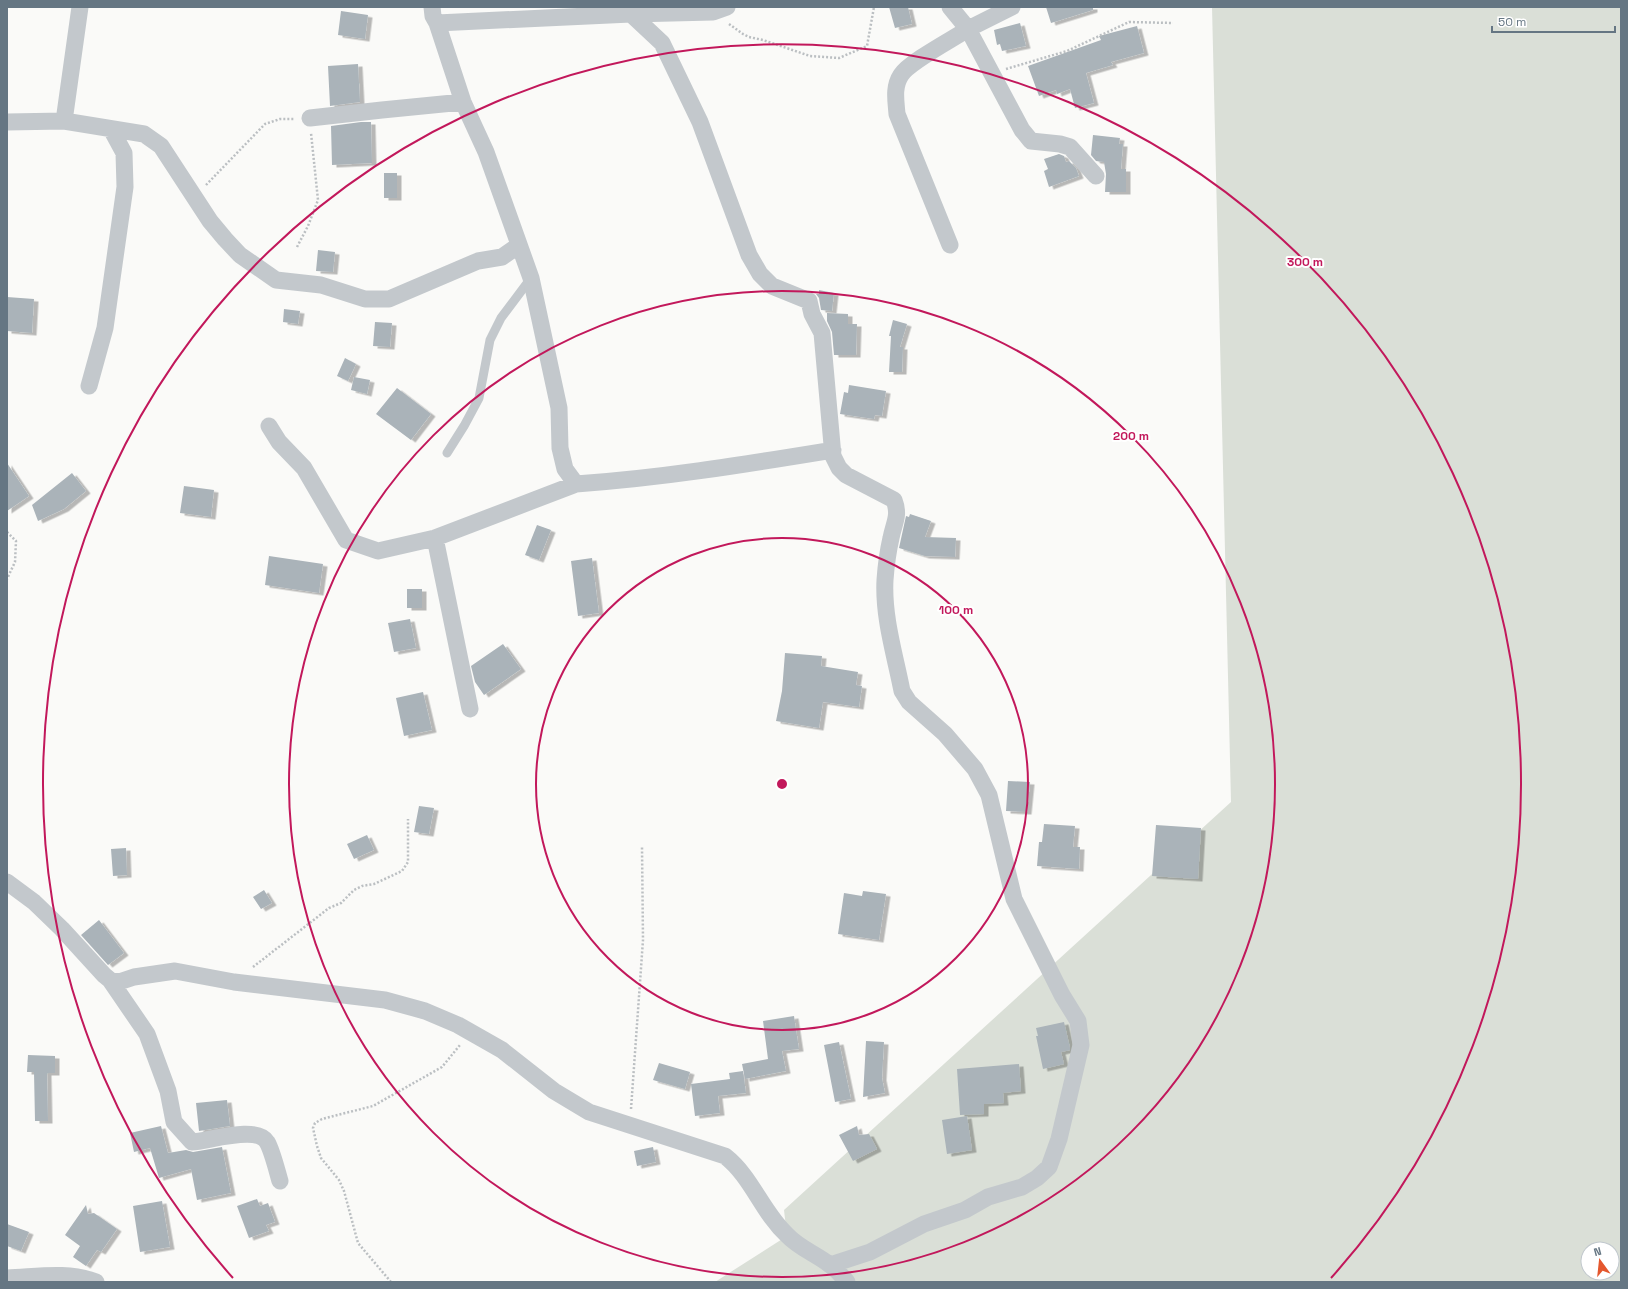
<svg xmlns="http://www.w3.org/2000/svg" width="1628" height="1289" font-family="'Space Grotesk',sans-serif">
<defs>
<filter id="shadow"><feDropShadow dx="4.5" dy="2.5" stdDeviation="0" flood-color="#0004"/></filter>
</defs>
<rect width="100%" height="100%" fill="#fafaf8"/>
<path fill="#dadfd7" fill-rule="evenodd" d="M1212,7H1621V1282H715L787,1236L784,1210L1231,802ZM1588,1249H1612V1273H1588Z"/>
<path fill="#aab3b9" filter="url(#shadow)" d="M889,7H908L912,24L895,28Z
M1046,7H1093V10L1051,23Z
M341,11L368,15L365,39L338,35Z
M1020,23L1026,46L1002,51L1000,44L997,45L994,30Z
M1137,26L1144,53L1111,62L1113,65L1086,73L1094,103L1075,108L1070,89L1057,94L1056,90L1039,96L1028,66L1101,40L1099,36Z
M358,64L360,102L330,106L328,66Z
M361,122H371L372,163L332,165L331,126Z
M1093,135L1120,138L1119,144H1123L1121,169H1126V192H1105L1106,174L1104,162L1096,161L1091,155Z
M1059,154L1064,156L1066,162L1069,161L1076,168L1079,176L1049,187L1044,171L1048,169L1044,159Z
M384,173H397V198H384Z
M318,250L335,252L333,272L316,271Z
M819,290L834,293L832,311L821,310L819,298L816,294H819Z
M7,297L34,299L32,333L7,331Z
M284,309L300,311L298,324L283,322Z
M827,313L848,314V324H857L856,355H834L832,332L827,321Z
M893,320L907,324L900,347H903L902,372H889L891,336H889Z
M375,322L392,323L390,347L373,346Z
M345,358L356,364L348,381L337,376Z
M354,377L370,380L367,394L351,390Z
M849,385L886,391L882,416L875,415L874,419L840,414L844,392L848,393Z
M397,388L431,414L411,440L376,414Z
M7,463L29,496L7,511Z
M72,473L86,491L64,509L38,521L32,505Z
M184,486L214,490L211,517L180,513Z
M910,514L931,521L925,537L956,538L955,557L925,556L899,548L906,516L909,517Z
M537,525L551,530L539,560L525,555Z
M269,556L323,564L319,593L265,585Z
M592,558L599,613L578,616L571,561Z
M407,589H422V608H407Z
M410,619L416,648L394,652L388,623Z
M503,644L521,669L484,695L475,682L471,666Z
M785,653L822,656L821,666L858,672L856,685L862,686L859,707L823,702L819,728L776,721L782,691Z
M423,692L432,730L404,736L396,698Z
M1008,781L1030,782L1027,812L1006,811Z
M419,806L434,808L429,834L414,832Z
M1044,824L1075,826L1073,847H1080L1079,869L1037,866L1039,842H1042Z
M1156,825L1201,828L1198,879L1152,876Z
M367,835L374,850L354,859L347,844Z
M126,848L127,875L113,876L111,849Z
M264,890L272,903L261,909L253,897Z
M863,891L886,894L879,940L838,934L844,893L862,896Z
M99,920L124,953L108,965L81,935Z
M794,1016L799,1049L782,1051L786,1071L745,1079L742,1064L768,1059L763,1021Z
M1064,1022L1070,1048V1050L1061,1052L1064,1064L1043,1069L1036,1036H1038L1036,1028Z
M866,1041L884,1042L882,1078L885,1093L863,1097Z
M839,1042L851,1099L835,1102L824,1045Z
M28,1055L55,1056V1073H47L48,1121H35L34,1072H27Z
M659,1063L690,1072L685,1089L653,1080Z
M1019,1064L1021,1091L1003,1093L1004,1103L984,1104V1114L960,1115L957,1069Z
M743,1071L746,1093L718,1096L720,1113L695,1116L691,1084L730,1079L729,1073Z
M227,1100L230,1126L199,1131L196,1103Z
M967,1116L972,1150L947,1154L942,1120Z
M161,1126L168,1153L186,1150L193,1152L222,1147L231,1193L197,1200L191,1169L159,1178L150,1148L134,1152L130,1133Z
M857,1126L859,1135L869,1134L877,1149L853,1161L839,1135Z
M653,1147L656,1162L637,1166L634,1151Z
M257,1199L260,1206L268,1203L275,1222L266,1225L269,1231L249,1238L237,1206Z
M162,1201L170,1247L140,1252L133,1206Z
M86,1205L88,1214L94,1213L117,1229L101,1252L97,1250L86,1266L73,1257L80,1246L65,1235Z
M7,1224L29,1232L21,1251L7,1246Z"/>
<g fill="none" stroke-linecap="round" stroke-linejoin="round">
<path stroke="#bbbfc2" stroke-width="2.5" stroke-dasharray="2 2" stroke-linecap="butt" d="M729,24L743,34L749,37L763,40L810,56L839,58L867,46L874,7
M1006,69L1067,51L1129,22L1173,23
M206,185L265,124L280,119H294
M297,247L308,226L318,200L311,133
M7,532L16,541L15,562L7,579
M253,967L329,908L341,903L354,890L362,886L374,884L402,871L408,862V819
M631,1109L643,940L642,846
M391,1282L358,1243L344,1191L339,1180L321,1158L317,1146L313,1128L315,1123L322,1119L373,1106L442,1067L460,1045"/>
<path stroke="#c3c8cc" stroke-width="9" d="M447,453L464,426L479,398L490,340L501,318L531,278"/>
<path stroke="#c3c8cc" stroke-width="17" d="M432,7L433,16L437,23L631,14L713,12L727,7
M950,7L968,29L1012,7
M631,14L662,43L700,122L749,255L760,274L772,286L809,301L812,314L822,333L833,456L839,468L846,475L894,500C900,516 894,522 891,538C888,551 886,566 885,580C883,617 895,655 902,691L909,702L945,734L975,769L989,795L1014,899L1062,995L1078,1021L1081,1045L1059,1139L1049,1167L1037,1178L1022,1187L988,1197L965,1210L924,1224L870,1252L830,1265
M437,23L463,102L486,152L531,278L559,408L560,448L565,469L576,484C663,478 747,464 833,450
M310,118L382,110L463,102
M64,121L80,7
M7,122L64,121L144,134L161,146L210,221L225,239L240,255L276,280L321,285L365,299H389L478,261L502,257L519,245
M950,245L897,114C896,101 893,87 901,75C909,62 953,39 968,29L1022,130L1031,141L1060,144L1070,147L1096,176
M89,386L105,328L125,187L124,153L111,129
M269,426L279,442L304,468L346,540L378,551L435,538L576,484
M435,538L470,709
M7,882L34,902L62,929L104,975L110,980L119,982L134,977L175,971L234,982L385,1000L425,1011L458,1025L502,1050L554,1091L589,1112L725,1156C752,1177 762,1212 787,1235C799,1248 816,1254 830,1265C836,1269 842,1276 847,1282
M110,980L147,1034L168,1091L174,1122L192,1142C209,1141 257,1125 267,1142C272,1150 277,1171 280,1181
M7,1278C37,1277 67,1271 96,1282"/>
</g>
<g fill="none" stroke="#c2185b" stroke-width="2">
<circle cx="782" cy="784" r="246"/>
<circle cx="782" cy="784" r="493"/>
<path d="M233 1278A739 739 0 1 1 1331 1278"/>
</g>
<circle cx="782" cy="784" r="6" fill="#c2185b" stroke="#fff" stroke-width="2"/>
<g font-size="12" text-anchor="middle" font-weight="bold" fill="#c2185b" stroke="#fff" stroke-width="4" stroke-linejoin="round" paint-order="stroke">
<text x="1305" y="266">300 m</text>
<text x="1131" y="440">200 m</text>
<text x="956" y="614">100 m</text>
</g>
<rect width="1628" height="1289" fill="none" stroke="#657683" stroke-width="16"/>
<g transform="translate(1600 1261) rotate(345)"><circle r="19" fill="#ffffff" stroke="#c1c8cd"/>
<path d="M0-3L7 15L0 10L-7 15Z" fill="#e4572e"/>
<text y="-6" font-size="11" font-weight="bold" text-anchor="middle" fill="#657683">N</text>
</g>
<path d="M1492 26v6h123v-6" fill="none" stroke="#657683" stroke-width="2"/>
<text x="1498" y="26" font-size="12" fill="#657683" stroke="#ffffff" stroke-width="3" paint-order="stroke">50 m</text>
</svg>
